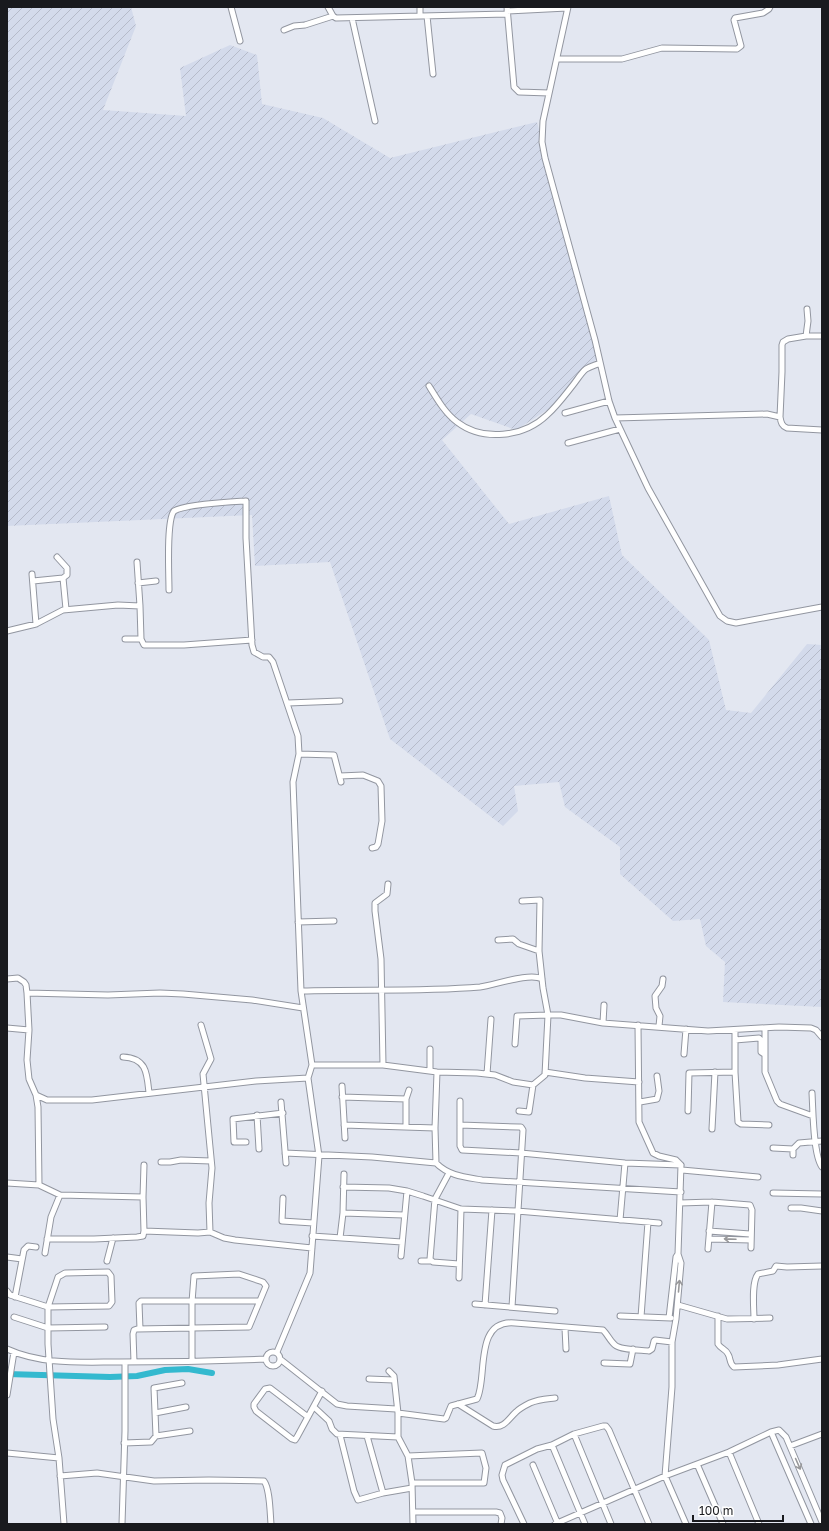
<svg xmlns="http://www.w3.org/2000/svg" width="829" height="1531" font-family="'Golos Text',sans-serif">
<defs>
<pattern id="industrial-furrows" width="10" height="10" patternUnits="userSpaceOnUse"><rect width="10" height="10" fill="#d3daeb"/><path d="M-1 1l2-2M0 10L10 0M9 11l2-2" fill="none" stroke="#b5bac9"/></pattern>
</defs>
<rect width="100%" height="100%" fill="#e3e7f1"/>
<path fill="url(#industrial-furrows)" d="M7,7H131L136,26L103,110L186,116L180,68L230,45L257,55L262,104L323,118L390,158L537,122L599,356L555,405L516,430L471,414L442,440L509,524L609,496L622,555L709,640L726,710L751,713L807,644L822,645V1007L723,1002L725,962L706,946L700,919L673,921L620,874V847L565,807L559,782L514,786L518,811L503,826L390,739L330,562L255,566L252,515L7,526Z"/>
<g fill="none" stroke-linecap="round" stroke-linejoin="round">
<path stroke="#34b9cf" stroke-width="6" d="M7,1374L110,1377L137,1376L165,1370L188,1369L212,1373"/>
<g stroke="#9296a0" stroke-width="7">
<path id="minor" d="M231,7L240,41
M328,7L333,16L336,18L507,14
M420,7V16
M507,7L514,87L519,92L549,93
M568,7L543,121L542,142L545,158L595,340L609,401L615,418L648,488L720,616L727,621L736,623L822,607
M507,11L567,8
M427,16L433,74
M352,18L375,121
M284,30L294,26L305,25L333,16
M557,59H622L662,48L737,49L741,46L734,20L735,18L763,13L769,9L770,7
M806,336H822
M429,386C437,399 445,413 457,422C483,442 524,437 547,415C557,406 565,395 573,385C577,380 581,373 586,369C591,366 596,365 600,363
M565,413L609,401
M780,417L782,372V345L783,342L788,339L806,336L808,321L807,309
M615,418L767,414L780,417C781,423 782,426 787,428L822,430
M568,443L620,429
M137,562L140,606
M32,574L36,624
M63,578L66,609
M33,581L63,578L67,575V568L57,557
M138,583L156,581
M169,590C169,575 166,521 174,511C186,504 231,502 246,501V538L252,645L254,652L263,657H269L273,662L298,736L299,754L293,782L301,991L312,1065L308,1078L319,1156L310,1273L277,1352
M7,631L36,624L63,610L118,605L140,606L141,639L144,645H184L252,640
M125,639H141
M288,703L340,701
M299,754L334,755L341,782
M340,776L363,775L378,781L381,786L382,821L378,844L376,847L372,848
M298,922L334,921
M498,940L513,939L519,944L539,951
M7,979L18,978L24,982L26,985L27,993L29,1030L27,1060L29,1079L36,1095L47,1100H92L256,1081L308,1078
M301,991C361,989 420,992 480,987C495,985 530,972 542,979
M27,993L108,995L160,993L183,994L252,1000L303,1008
M603,1023L604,1005
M201,1025L211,1059L203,1074L212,1168L209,1203L210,1232
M638,1025L639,1122L653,1153L659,1156L676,1160L681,1165
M659,1026L660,1016L656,1008L655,996L662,986L663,979
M7,1028L29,1030
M765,1028V1072L777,1101L780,1104L813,1116
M735,1030V1072L738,1122L741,1124L769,1125
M735,1040L759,1038L761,1040V1052L764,1054
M515,1044L517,1016L548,1015L543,988L539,951L540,900L522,901
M684,1054L686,1029
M123,1057C147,1058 147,1074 149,1093
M312,1065H383L437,1072L477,1073L495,1075L513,1082L533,1085L545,1075L548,1015H561L603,1023L708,1031L779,1027L811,1028L816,1030L822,1037
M383,1065L381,959L375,911V903L387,894L388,884
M430,1071V1049
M545,1072L585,1078L639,1082
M487,1074L491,1019
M342,1086L345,1138
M812,1093C813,1109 813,1155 822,1167
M36,1095L38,1107L39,1185
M342,1097L406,1099
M460,1101V1146L462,1150L521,1153L625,1163L681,1165
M281,1102L286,1163
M640,1102L657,1099L659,1091L657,1076
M519,1111L529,1112L533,1085
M688,1111L689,1073L735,1072
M257,1115L259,1149
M344,1125L435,1128
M460,1125L519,1127H521L523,1130L512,1307
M406,1127V1099L409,1090
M712,1129L715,1072
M246,1142H234L233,1119L283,1113
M773,1148L793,1149
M285,1153L372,1157L436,1163C449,1176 465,1177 482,1180L681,1192
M793,1155V1149L799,1143L822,1141
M161,1162H170L181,1160L211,1161
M436,1163L435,1128L437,1072
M682,1170L758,1177
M449,1173L435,1199L430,1259L433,1262L459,1264
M7,1183L39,1185L60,1195L143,1197L144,1231
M343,1187L389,1188L407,1191
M773,1193L822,1194
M143,1197L144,1165
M283,1198L282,1221L313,1223
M680,1203L712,1202L750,1205L752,1210L751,1248
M791,1208H801L822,1211
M343,1213L404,1215
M620,1220L625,1163
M709,1231L750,1234
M312,1236L402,1242
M340,1238L343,1213L344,1174
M47,1239H94L137,1237L143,1236L144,1231L198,1233L210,1232L224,1238L235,1240L312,1248
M709,1239L751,1240
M708,1249L712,1202
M45,1253L51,1217L60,1195
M678,1254L681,1263L676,1319L672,1342V1387L665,1476L686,1524
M401,1256L407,1191L423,1196L461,1209L517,1211L659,1223
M7,1257L22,1259
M107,1261L113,1238
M421,1261H431
M459,1278L461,1209
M7,1291L10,1295L48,1307L109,1306L112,1302L111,1276L108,1272L65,1273L58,1277L48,1307V1344L53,1419L59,1458L64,1524
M15,1297L24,1250L28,1246L36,1247
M475,1304L555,1311
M485,1305L492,1210
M678,1305L727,1319L770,1318
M620,1316L671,1318
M718,1316V1344C721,1349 726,1349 728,1354C731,1359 729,1363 734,1367L778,1365L822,1359
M14,1317L48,1328L105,1327
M641,1317L648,1222
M669,1318L676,1257L678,1254L681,1165
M754,1319C754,1308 751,1283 758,1274L773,1271L776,1266L787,1267L822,1266
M565,1328L566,1349
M140,1329L139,1303L141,1301H259
M7,1349C42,1365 81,1362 119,1362C168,1362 217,1361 266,1359
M266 1359a7 7 0 1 1 14 0a7 7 0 1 1-14 0Z
M280,1359L337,1404L347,1406L396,1409
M134,1362L133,1334L134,1330L137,1329L249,1327L266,1286L263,1282L239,1274L194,1276L192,1302V1361
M604,1363L630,1364L633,1349
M389,1371L394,1376L398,1413V1437L408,1456L412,1483L413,1524
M369,1379L394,1380
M7,1395L14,1352
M458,1404L493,1426C504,1429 509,1418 516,1412C520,1408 526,1405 530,1403C539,1399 546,1399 555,1398
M314,1407L329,1421L332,1429L337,1434L398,1437
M155,1413L186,1407
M398,1413L444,1419L446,1418L451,1406L477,1399C488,1378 473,1319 515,1323L603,1330C608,1335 610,1341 615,1345C620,1350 641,1350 649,1351L652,1349L654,1341L655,1340L672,1342
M308,1417L270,1388L265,1389L254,1404V1407L256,1411L292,1439L295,1440L297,1437L322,1391
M771,1432L811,1524
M574,1434L611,1524
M340,1435L354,1491L358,1500L383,1493
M156,1436L154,1388L182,1383
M367,1436L383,1493L412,1488
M124,1443L151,1442L156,1436L190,1431
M552,1445L585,1524
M790,1446L822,1434
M729,1452L759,1524
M7,1453L59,1458
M408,1456L482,1453L486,1468L484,1483H412
M697,1464L723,1524
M533,1465L558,1524
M60,1476L97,1473L154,1481L209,1480L264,1481C270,1489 270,1513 271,1524
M414,1512H496L500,1513L502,1518L501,1524
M122,1524L125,1431V1362
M524,1524L503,1480L502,1475L505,1465L537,1449L552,1445L574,1434L603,1426H606L609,1430L649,1524
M555,1524L665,1476L729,1452L771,1432L779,1430L786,1437L822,1522"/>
</g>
<use href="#minor" stroke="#fff" stroke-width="5"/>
</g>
<defs><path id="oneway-shaft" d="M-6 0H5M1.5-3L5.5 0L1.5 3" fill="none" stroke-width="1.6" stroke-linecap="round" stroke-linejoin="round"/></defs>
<g stroke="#98989a">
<use href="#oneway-shaft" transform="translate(730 1239) rotate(-178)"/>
<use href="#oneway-shaft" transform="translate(679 1286) rotate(-85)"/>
<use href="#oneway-shaft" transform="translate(798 1464) rotate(66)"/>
</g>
<rect width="829" height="1531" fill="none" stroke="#191a1e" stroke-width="16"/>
<path d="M693 1515v6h90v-6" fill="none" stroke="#191a1e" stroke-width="2"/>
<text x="699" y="1515" font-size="12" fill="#191a1e" stroke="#ffffff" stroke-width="3" paint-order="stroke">100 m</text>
</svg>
